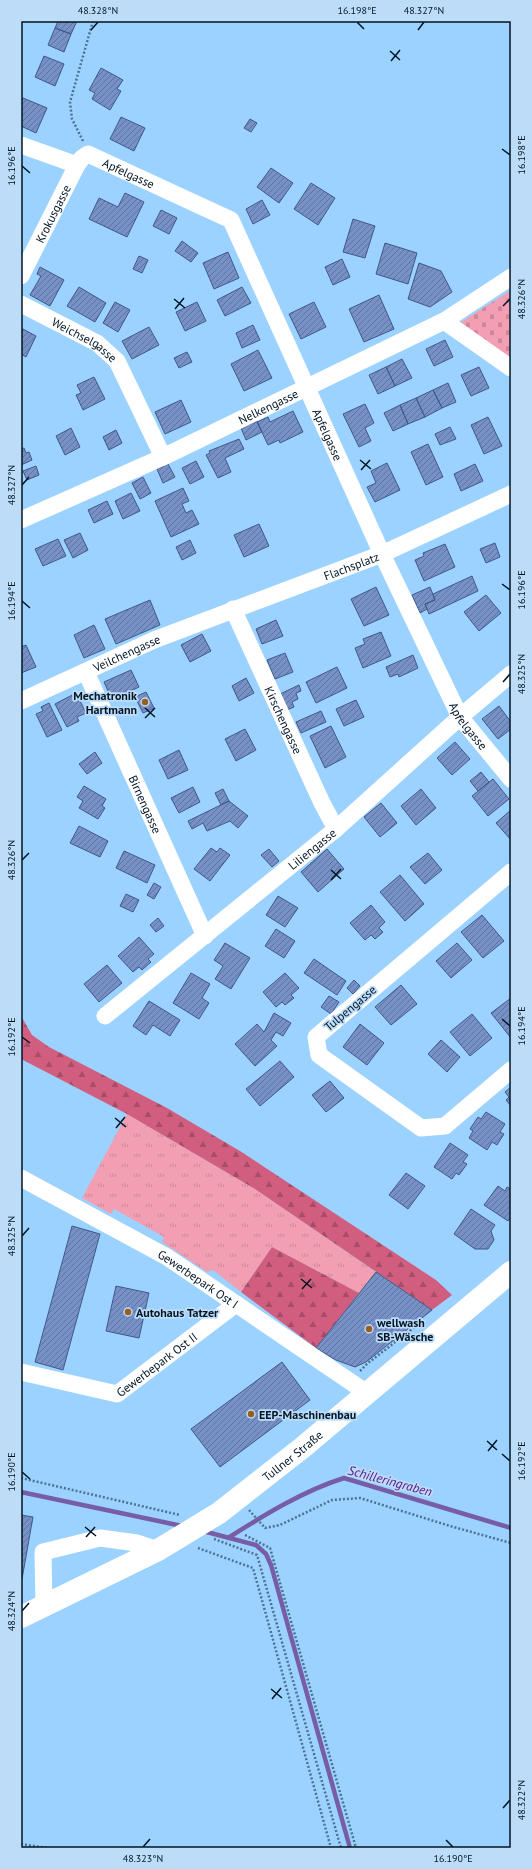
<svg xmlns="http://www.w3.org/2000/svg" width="532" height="1869" font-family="'PT Sans',sans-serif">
<defs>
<pattern id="grass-tufts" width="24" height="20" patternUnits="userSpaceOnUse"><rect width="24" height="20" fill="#f39fb3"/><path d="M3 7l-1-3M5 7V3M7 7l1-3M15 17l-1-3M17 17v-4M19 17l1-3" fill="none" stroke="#cf889a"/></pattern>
<pattern id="forest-firs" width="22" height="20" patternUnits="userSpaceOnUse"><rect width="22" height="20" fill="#d15e7f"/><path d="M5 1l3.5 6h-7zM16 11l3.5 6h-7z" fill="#a74c68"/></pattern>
<pattern id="cemetery-stones" width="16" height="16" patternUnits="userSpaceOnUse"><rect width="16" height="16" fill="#f39fb3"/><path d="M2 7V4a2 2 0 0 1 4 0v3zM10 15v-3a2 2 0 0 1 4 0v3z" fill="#cf889a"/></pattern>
<pattern id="building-hatch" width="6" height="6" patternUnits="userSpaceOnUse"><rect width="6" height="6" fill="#7791c6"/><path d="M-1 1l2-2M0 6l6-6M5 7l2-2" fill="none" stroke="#5f75a1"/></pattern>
</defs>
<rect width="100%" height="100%" fill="#9bd2ff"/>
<path fill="url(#grass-tufts)" d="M127,1114L255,1189L376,1272L359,1293L272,1247L241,1292L213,1270L207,1272L162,1242L164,1237L114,1209L111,1214L82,1198Z"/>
<path fill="url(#forest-firs)" d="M21,1016L32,1035L49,1047L167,1108L240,1151L436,1280L452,1295L432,1310L255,1189L127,1114L21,1059Z
M272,1247L359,1293L316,1348L241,1292Z"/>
<path fill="url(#cemetery-stones)" d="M511,290V364L458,324Z"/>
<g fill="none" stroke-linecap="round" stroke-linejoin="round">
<path stroke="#775ca6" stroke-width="4.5" d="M21,1492L182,1526
M203,1531L256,1545L266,1554L271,1565L350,1848
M228,1538C264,1515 303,1491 344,1478L511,1528"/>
</g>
<path fill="url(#building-hatch)" stroke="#415889" d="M58,21H77L71,34L55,28Z
M55,28L71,34L64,52L48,45Z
M44,56L64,64L55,86L35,77Z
M101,68L123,80L117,89L121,91L110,110L92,99L95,93L89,90Z
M23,98L47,108L36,133L21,126V103Z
M121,117L145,128L134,151L110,139Z
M250,119L257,123L251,132L244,128Z
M271,168L293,183L279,203L257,187Z
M311,183L335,198L318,225L294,209Z
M125,193L144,202L127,237L89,219L99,198L118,207Z
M262,200L270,215L253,224L246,209Z
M161,210L177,218L169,234L153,226Z
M353,219L375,226L365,258L343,252Z
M182,241L198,253L191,262L175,251Z
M385,243L417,253L408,284L376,274Z
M228,252L239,278L214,289L203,263Z
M139,256L148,260L142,273L133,269Z
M342,259L350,277L333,285L325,267Z
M419,263L441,271L452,292L430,307L408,299Z
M40,267L64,280L50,306L30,295L41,276L37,274Z
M79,287L106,303L95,322L67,306Z
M242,287L251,303L225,316L217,300Z
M379,295L394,329L364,342L349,309Z
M115,302L130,310L118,332L103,323Z
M197,302L206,321L185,331L176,312Z
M314,302L326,327L301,339L289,314Z
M253,325L260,340L242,348L236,333Z
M149,327L159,345L132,359L122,341Z
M21,328L36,336L26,357L21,354Z
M445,340L453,357L434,366L426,349Z
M258,350L272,378L244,391L231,364Z
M187,352L192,362L179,368L174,358Z
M402,359L412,378L395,386L386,367Z
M386,367L395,386L378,394L369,375Z
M479,367L489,388L471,396L461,375Z
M94,377L105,399L83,410L76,395L81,393L77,385Z
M448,383L456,402L442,408L433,390Z
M433,390L442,408L425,417L416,398Z
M416,398L425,417L408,424L400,405Z
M181,400L191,422L165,434L155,412Z
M365,404L374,423L365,428L371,441L359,447L343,414Z
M400,405L408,424L393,431L384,413Z
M293,411L303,432L280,443L279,440L268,445L257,422L268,417L270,422Z
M488,417L502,446L484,454L471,425Z
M257,421L262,432L246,440L241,428Z
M450,427L456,439L440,445L435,434Z
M71,428L80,447L65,455L56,436Z
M116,430L122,443L109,450L103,437Z
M239,439L244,449L225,458L231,472L218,478L206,455L210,453L209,451Z
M428,444L443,477L426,485L411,452Z
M24,448L26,453L29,452L32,460L21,465V449Z
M196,461L204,477L190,484L182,468Z
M387,463L400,490L375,502L367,487L376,483L371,471Z
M168,464L175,477L163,483L157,469Z
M475,464L483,481L461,491L454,474Z
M36,466L39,475L27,480L23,471Z
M143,477L151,493L140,499L132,483Z
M183,488L189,501L182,504L186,513L192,510L199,524L171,537L155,501Z
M131,493L140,511L123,519L115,501Z
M107,501L113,514L94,523L88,510Z
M259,524L269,546L244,557L234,535Z
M80,533L88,550L73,558L64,540Z
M58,539L66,556L43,566L35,549Z
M190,540L196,553L182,560L176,547Z
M495,543L500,557L486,563L480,549Z
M445,544L455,567L424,581L415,560L424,556L423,553Z
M472,576L478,591L429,614L425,604L435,600L433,594Z
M376,587L389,615L364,626L351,599Z
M430,587L435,600L425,604L427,609L420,613L412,595Z
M486,595L501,613L479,631L464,612Z
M150,600L160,625L116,644L105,619Z
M276,620L283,636L262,644L256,629Z
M94,625L105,649L84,658L74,635Z
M381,632L391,656L363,668L355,648L365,644L363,639Z
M202,634L211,651L190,662L181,645Z
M26,645L36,667L21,673V647Z
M285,653L293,672L275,679L267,660Z
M413,655L418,668L399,677L398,674L390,677L386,667Z
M337,667L347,688L316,703L306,682Z
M131,670L139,687L112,700L104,682Z
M246,678L254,693L239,701L232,686Z
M299,685L301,691L296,693L298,699L292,702L294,707L287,710L280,694Z
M146,692L154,708L143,713L135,697Z
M76,693L86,713L77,717L79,721L67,727L55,704Z
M356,700L364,717L344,726L336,709Z
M49,703L62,730L47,737L36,714L43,711L41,707Z
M499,706L511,722V729L498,739L482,719Z
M321,711L326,722L301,733L296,722Z
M331,726L346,757L325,768L310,736Z
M245,729L256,750L236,761L225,739Z
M455,742L470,759L452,775L437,758Z
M179,750L188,770L168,779L159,760Z
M95,752L102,763L87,774L79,764Z
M481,772L489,782L478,791L470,781Z
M493,779L509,799L488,816L472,796Z
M84,786L106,799L102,806L105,808L98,819L79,808L83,801L77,797Z
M193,787L200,802L179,813L171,798Z
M223,789L229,801L221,805L215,793Z
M421,789L436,808L416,825L401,806Z
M229,801L248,816L238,828L230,821L207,831L203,823L192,829L188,821Z
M381,803L397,823L380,837L364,817Z
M511,810V840L496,823Z
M79,826L108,841L100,857L70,843Z
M211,848L217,852L220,848L230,855L210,881L194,869Z
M269,849L279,861L272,867L261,855Z
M327,849L344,869L318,892L301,872Z
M124,851L155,865L147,883L116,868Z
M428,853L442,870L425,884L410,867Z
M400,875L424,904L405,921L380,892Z
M154,883L161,887L154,899L147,895Z
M126,894L139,900L133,912L120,906Z
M278,896L298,908L285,927L266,915Z
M371,905L385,922L379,928L383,932L375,939L371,935L365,940L350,923Z
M482,915L504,941L483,958L461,932Z
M158,918L164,926L156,932L150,925Z
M276,929L295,941L284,958L265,946Z
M139,937L154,954L148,959L151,962L142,970L139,967L133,972L118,956Z
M225,943L250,958L231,989L215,979L223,966L214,960Z
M457,943L472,960L451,978L436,961Z
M314,959L346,981L337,995L304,973Z
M107,965L122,983L99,1002L84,984Z
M191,973L210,984L202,998L209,1003L199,1019L173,1003Z
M285,973L299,988L291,995L294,998L285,1005L282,1002L276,1007L263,992Z
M354,980L360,986L353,994L347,988Z
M401,985L417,1004L391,1025L375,1007Z
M329,996L339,1002L331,1014L321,1007Z
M511,998V1038L491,1013Z
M149,1001L180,1020L170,1036L153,1025L146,1035L133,1026Z
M274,1013L291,1023L283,1036L276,1032L271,1040L277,1046L255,1066L235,1044L257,1024L264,1032Z
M472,1014L492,1038L470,1056L450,1032Z
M360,1024L384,1043L367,1065L343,1047Z
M441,1040L460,1057L447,1072L428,1054Z
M280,1061L294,1077L260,1106L246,1089Z
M330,1081L344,1098L326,1112L312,1095Z
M511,1087V1106L506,1100L509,1097L505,1092Z
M486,1112L505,1124L500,1132L504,1134L497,1145L492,1142L487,1150L469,1138L473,1131L470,1129L478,1117L481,1119Z
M450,1143L468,1155L463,1162L467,1164L459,1175L456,1173L452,1179L434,1167Z
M406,1173L425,1186L408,1209L389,1195Z
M498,1186L505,1191L507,1187L511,1189V1216L508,1221L484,1205Z
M471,1209L495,1225L491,1231L494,1240L488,1249H475L454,1234Z
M72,1226L100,1234L63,1370L35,1362Z
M376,1272L432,1310L366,1362L355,1367L336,1360L316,1348Z
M116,1286L149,1293L139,1338L106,1331Z
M282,1362L310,1400L220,1467L191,1429Z
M21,1515L33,1517L22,1579H21Z"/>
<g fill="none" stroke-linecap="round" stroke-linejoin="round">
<path stroke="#4e7392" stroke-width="2.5" stroke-dasharray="2 2" stroke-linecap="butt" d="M83,141L72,119L70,102L93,21
M360,1371L368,1363L420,1323
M21,1478L180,1515
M249,1510L265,1528L280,1525L332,1500L360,1498L450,1526L511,1543
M245,1535L270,1548L356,1848
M214,1539L257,1555L341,1848
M198,1548L253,1568L331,1848
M21,1844L47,1848"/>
<g stroke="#fff" stroke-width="17">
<path d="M21,145L77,165"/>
<path id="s1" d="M21,276L77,165L82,158L88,154L231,220L382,554L460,717L511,779"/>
<path id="s2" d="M21,304L97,343L117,361L163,457"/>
<path d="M444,321L511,368"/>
<path id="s3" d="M21,520L163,457L444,321L511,277"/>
<path id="s4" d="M233,609L322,803L336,829"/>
<path id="s5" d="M86,672L205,936"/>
<path id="s6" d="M21,701L154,640L382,554L511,494"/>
<path d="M511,872L316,1037L319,1055L421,1128L445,1126L511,1070"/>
<path id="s7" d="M105,1016L336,829L460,717L511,674"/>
<path id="s8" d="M21,1178L167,1257L367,1393"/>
<path id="s9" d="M21,1372L117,1394L236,1304"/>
<path d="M44,1607L43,1552L100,1538L137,1543L158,1550"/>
</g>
<path stroke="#fff" stroke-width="22" id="s10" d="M21,1617L158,1550L219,1513L302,1448L511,1272"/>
</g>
<path fill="none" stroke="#021525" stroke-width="1.5" d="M357,22L364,29M91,30L98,22M418,30L424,22M390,51L400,60M391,61L400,50M502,149L510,155M22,166L30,173M174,299L185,308M503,306L510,299M175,309L184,298M360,460L371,469M361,470L370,460M22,485L29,477M502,584L510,590M22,601L30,608M503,682L510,674M145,708L155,717M145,718L155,708M22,860L29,853M331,870L341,879M331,880L341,869M502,1019L510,1026M22,1037L30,1043M115,1118L126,1127M116,1128L125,1117M22,1236L29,1228M301,1279L312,1288M302,1289L311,1279M487,1441L497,1450M488,1451L497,1440M502,1454L510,1461M22,1472L30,1479M85,1527L96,1536M86,1537L95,1527M22,1611L29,1603M271,1689L282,1698M272,1699L281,1688M503,1808L510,1800M446,1840L453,1847M143,1847L150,1839"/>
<g fill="#985e1d" stroke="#bcdcf8" stroke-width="1.5">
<circle cx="145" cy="702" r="4"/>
<circle cx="128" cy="1312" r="4"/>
<circle cx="369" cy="1329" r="4"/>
<circle cx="251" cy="1414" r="4"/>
</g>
<g text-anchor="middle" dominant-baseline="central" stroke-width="3.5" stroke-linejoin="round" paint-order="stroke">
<g font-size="12" fill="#021525" stroke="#bcdcf8">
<text stroke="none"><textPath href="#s1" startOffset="185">Apfelgasse</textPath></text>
<text stroke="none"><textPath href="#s1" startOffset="70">Krokusgasse</textPath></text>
<text stroke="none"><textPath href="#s2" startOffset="73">Weichselgasse</textPath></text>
<text stroke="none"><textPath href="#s3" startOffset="272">Nelkengasse</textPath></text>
<text stroke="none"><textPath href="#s1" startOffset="533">Apfelgasse</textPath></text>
<text stroke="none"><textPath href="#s6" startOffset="357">Flachsplatz</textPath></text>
<text stroke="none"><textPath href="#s6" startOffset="116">Veilchengasse</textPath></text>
<text stroke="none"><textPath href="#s4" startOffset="122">Kirschengasse</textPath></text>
<text stroke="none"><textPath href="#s1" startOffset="857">Apfelgasse</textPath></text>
<text stroke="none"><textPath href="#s5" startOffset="145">Birnengasse</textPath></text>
<text stroke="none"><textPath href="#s7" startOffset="266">Liliengasse</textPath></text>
<text transform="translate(350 1008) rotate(-40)">Tulpengasse</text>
<text stroke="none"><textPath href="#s8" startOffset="204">Gewerbepark Ost I</textPath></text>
<text stroke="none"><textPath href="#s9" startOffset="148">Gewerbepark Ost II</textPath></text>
<text stroke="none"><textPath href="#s10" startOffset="317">Tullner Straße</textPath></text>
</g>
<g font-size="12" font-weight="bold" fill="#021525" stroke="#bcdcf8" text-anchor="start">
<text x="137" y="695" text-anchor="end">Mechatronik<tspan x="137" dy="14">Hartmann</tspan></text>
<text x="136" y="1312">Autohaus Tatzer</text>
<text x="377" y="1322">wellwash<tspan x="377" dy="14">SB-Wäsche</tspan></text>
<text x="259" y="1414">EEP-Maschinenbau</text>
</g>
<g font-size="13" font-style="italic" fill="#57118a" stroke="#bcdcf8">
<text transform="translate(390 1481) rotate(15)">Schilleringraben</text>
</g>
</g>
<rect width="532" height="1869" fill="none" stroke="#bcdcf8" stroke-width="44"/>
<rect x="22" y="22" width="488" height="1825" fill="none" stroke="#021525" stroke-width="1.5"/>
<g font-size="10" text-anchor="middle" fill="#021525">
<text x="98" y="14">48.328°N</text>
<text x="357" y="14">16.198°E</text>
<text x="424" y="14">48.327°N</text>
<text transform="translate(521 155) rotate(-90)" y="4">16.198°E</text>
<text transform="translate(11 166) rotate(-90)" y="4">16.196°E</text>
<text transform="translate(521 299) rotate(-90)" y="4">48.326°N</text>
<text transform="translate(11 485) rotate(-90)" y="4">48.327°N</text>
<text transform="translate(521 590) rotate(-90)" y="4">16.196°E</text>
<text transform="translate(11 601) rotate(-90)" y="4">16.194°E</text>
<text transform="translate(521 674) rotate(-90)" y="4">48.325°N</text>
<text transform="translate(11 860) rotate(-90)" y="4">48.326°N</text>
<text transform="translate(521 1026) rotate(-90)" y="4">16.194°E</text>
<text transform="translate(11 1037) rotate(-90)" y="4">16.192°E</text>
<text transform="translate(11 1236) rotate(-90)" y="4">48.325°N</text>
<text transform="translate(521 1461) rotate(-90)" y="4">16.192°E</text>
<text transform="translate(11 1472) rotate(-90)" y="4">16.190°E</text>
<text transform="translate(11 1611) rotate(-90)" y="4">48.324°N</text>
<text transform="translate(521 1800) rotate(-90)" y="4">48.322°N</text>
<text x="143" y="1862">48.323°N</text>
<text x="453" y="1862">16.190°E</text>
</g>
</svg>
